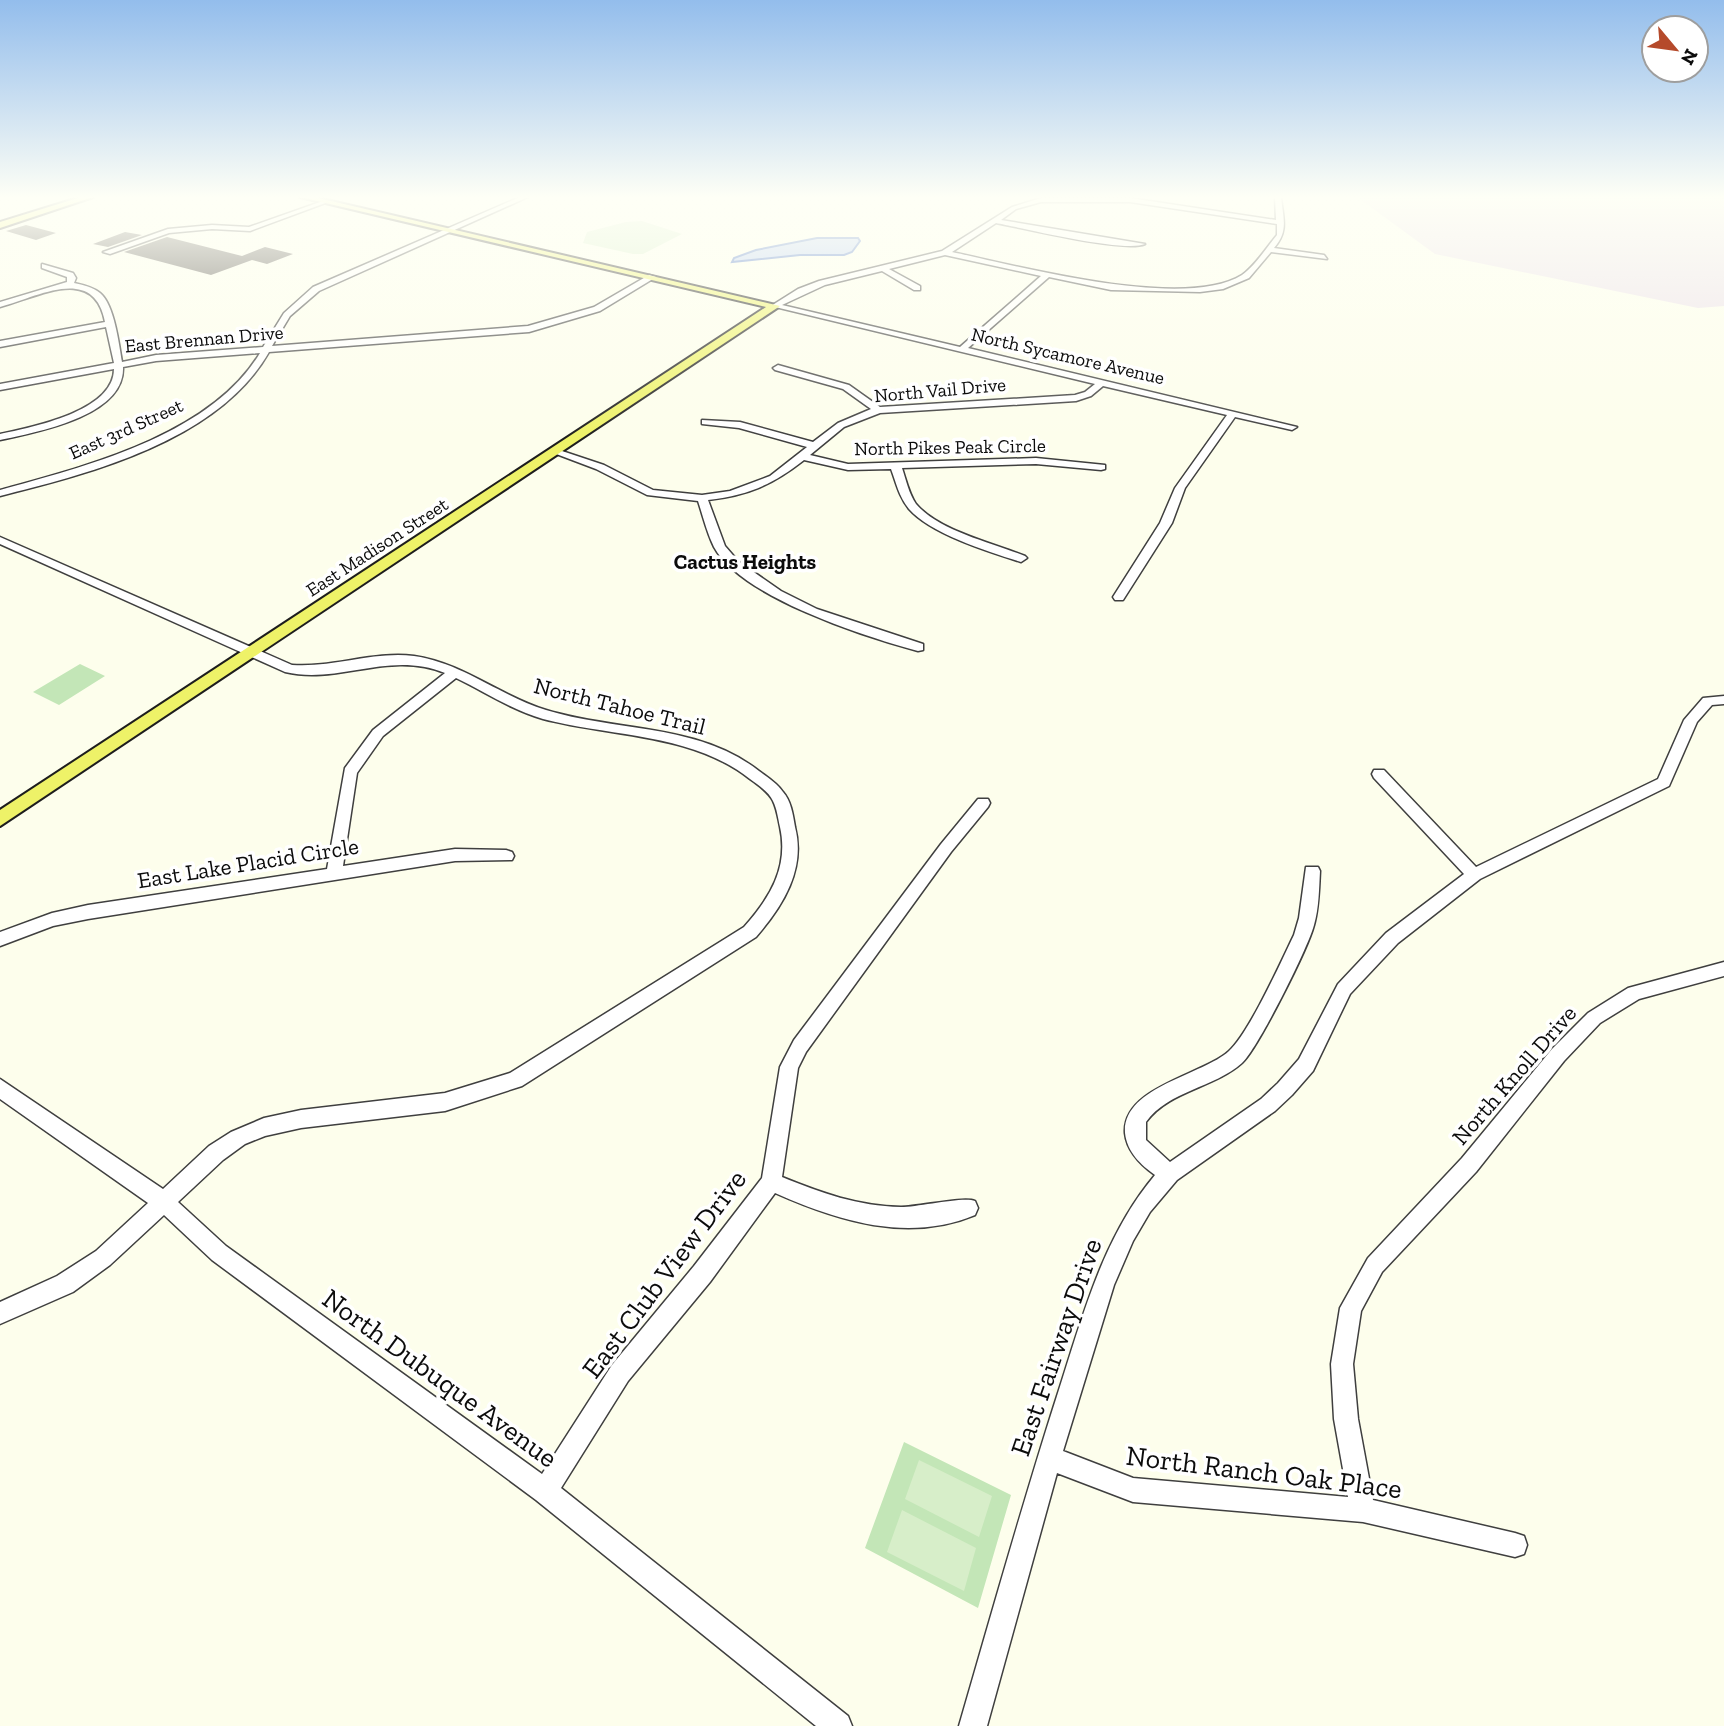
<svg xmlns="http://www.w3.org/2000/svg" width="1724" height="1726" font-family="'Zilla Slab',serif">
<rect width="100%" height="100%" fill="#fdfeec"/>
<path fill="#ebe0e9" d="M1357,197H1724V306L1698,308L1435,254Z"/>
<path fill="#c3e6b7" d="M80,664L105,676L59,705L33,692Z
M904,1442L1011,1495L978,1608L865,1548Z"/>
<path fill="#d7eec9" d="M642,221L682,234L643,254H633L583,243L587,232L626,222Z
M919,1460L992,1496L979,1537L905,1499Z
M902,1510L976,1548L964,1591L887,1552Z"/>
<path fill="#b3caf3" stroke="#3d6ac6" stroke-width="2" d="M817,238H858L860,241L852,252L844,255H800L732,262L734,258L756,250Z"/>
<path fill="#545049" d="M26,225L56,233L36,240L6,231Z
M125,232L142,235L108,247L93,244Z
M167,237L242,256L265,247L293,254L267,264L252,260L211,275L124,252Z"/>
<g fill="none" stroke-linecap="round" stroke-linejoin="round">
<g stroke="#3f3f3f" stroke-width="3">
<path id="minor" d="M520,197H528L319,291L290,316L272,346L528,326L594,307L649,275L656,277L600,311L529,332L269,352C219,440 92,473 0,496V490C87,466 211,435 260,353L156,361L123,367C125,416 37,432 0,440V434C33,427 114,411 114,369L0,390V384L114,363L106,327L0,347V341L105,322C94,264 38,297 0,307V302L67,282V277L42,268V264L73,273L76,278L74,283C83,285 93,287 100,293C114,304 119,344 122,362L156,355L263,347L284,313L313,287Z
M1275,197H1281C1283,218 1289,231 1274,248L1324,255L1327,259L1271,252L1249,278L1223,289L1200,292L1111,290L1049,277L968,348L1297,427L1292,430L1235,417L1185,488L1172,523L1123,600H1115L1113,597L1160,523L1175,488L1227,415L1103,386L1091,396L1076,401L880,413L844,427L810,455L848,464L1036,458L1105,465V469L1101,470L1036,464L902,468C906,480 909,494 916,504C939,531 993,543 1025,556L1027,558L1021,562C989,552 931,534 909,509C899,497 896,482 891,469L848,470L804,460C772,485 749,495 708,500L725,546L738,561L781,591L817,609L923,644V650L918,651C865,637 741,597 714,547C707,533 703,516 698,501L647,495L596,469L551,452L556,449L604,465L653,490L702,495L730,491L770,476L807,447L739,428L702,424V420L740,422L813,442L838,423L871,409L843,389L775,370L773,368L778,365L849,385L880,407L1075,395L1085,392L1095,384L771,306L798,289L819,281L942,251L1012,207L1041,198H1130L1276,220ZM1041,202H1130L1277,224V235C1267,247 1255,266 1242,275C1184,311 1018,266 952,252L996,223C1023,228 1124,253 1145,244L1001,220L1016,209ZM945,255L1041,276L960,347L782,305L825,285L882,271L914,290H920V286L889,269Z
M323,201L328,202L250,231L212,229L169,233L110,254L103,252L168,229L212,225L249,227Z
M0,537L292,665C333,668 373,651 414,656C463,663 500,696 546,710C617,732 698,723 759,771C767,777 777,783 783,792C791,801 793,815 795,827C806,869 783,906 756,937L522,1086L445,1111L301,1128L265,1136L245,1144L223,1160L178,1202L226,1246L542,1474L612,1365L694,1266L762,1178L780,1067L794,1040L941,844L978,799H988L990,803L988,807L951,852L806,1052L798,1068L782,1177C821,1193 858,1206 901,1207C919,1207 964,1196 975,1201L978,1208L975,1215C908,1243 838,1221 775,1193L710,1282L628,1381L561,1488L848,1716L852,1726H816L536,1500L212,1260L164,1215L110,1265L73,1292L0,1324V1302L57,1276L96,1251L148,1203L0,1099V1079L163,1189L209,1146L231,1132L264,1118L301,1110L445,1093L510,1073L744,927C770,898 789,867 780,827C778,818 777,809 773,801C769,792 758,785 750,779C692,733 612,737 543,719C512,710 485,692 456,678L383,736L357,773L343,866L455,849L506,850L512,852L514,856L512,860L455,861L88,919L53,926L0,946V932L52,913L88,905L327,869L345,768L373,730L445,673C389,650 339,685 285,672L0,544Z
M1724,696V704L1712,705L1697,722L1669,786L1480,879L1398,943L1350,994L1313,1071L1292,1095L1275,1111L1177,1180L1150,1212L1133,1241L1114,1285L1063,1451L1133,1478L1348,1497L1334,1419L1331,1364L1340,1308L1368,1258L1462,1158L1552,1049L1588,1013L1628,988L1724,962V976L1639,999L1600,1023L1564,1061L1476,1172L1382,1272L1361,1311L1353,1364L1358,1419L1373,1500L1515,1533L1524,1536L1527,1545L1524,1554L1515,1557L1363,1522L1133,1502L1057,1473L987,1726H959C991,1616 1022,1505 1057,1396C1082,1319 1102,1238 1155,1175C1141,1165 1127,1152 1125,1133C1122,1087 1203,1075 1229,1051C1249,1033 1281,962 1294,935L1299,918L1306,867H1318L1320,871C1319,889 1319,908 1314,925C1308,948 1258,1048 1242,1063C1214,1088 1168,1091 1146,1122V1140L1170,1162L1261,1099L1278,1083L1299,1059L1338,984L1386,933L1464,874L1374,778L1372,774L1374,770H1384L1476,867L1658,779L1684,720L1703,698Z"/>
</g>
<g stroke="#1d1d1d" stroke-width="4">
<path id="major" d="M81,197H93L0,228V222Z
M300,197H314L780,306L0,826V810L766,307Z"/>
</g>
<use href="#minor" fill="#fff" fill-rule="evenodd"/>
<use href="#major" fill="#eef268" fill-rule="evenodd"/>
</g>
<linearGradient id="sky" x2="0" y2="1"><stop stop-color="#93bdec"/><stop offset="0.45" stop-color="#fefff6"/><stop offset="1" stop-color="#fefff6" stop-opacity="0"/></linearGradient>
<rect width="1724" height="438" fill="url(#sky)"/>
<g text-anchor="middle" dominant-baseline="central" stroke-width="7" stroke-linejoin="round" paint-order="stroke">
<g font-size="19" fill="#0c0c0c" stroke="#fff">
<text transform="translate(204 339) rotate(-5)">East Brennan Drive</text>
<text transform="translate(1068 356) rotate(13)">North Sycamore Avenue</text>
<text transform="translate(940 390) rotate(-5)">North Vail Drive</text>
<text transform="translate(126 429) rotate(-24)">East 3rd Street</text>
<text transform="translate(950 447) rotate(-1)">North Pikes Peak Circle</text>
<text transform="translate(377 547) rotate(-33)">East Madison Street</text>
</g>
<g font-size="21" font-weight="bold" fill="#0c0c0c" stroke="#fff">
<text x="745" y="561">Cactus Heights</text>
</g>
<g font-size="23" fill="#0c0c0c" stroke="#fff">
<text transform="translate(620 706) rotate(14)">North Tahoe Trail</text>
<text transform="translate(248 863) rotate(-9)">East Lake Placid Circle</text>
<text transform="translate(1514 1075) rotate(-49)">North Knoll Drive</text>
</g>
<g font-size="28" fill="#0c0c0c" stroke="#fff">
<text transform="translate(664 1274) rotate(-53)">East Club View Drive</text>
<text transform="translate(1056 1347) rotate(-71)">East Fairway Drive</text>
<text transform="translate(440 1378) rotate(36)">North Dubuque Avenue</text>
<text transform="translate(1264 1472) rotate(7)">North Ranch Oak Place</text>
</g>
</g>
<g transform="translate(1675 49) rotate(119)"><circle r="33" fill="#ffffff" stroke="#9e9e9e" stroke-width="2"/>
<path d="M0-5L12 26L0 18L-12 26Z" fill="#b54a2b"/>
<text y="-10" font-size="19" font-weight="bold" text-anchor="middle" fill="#0c0c0c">N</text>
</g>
</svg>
